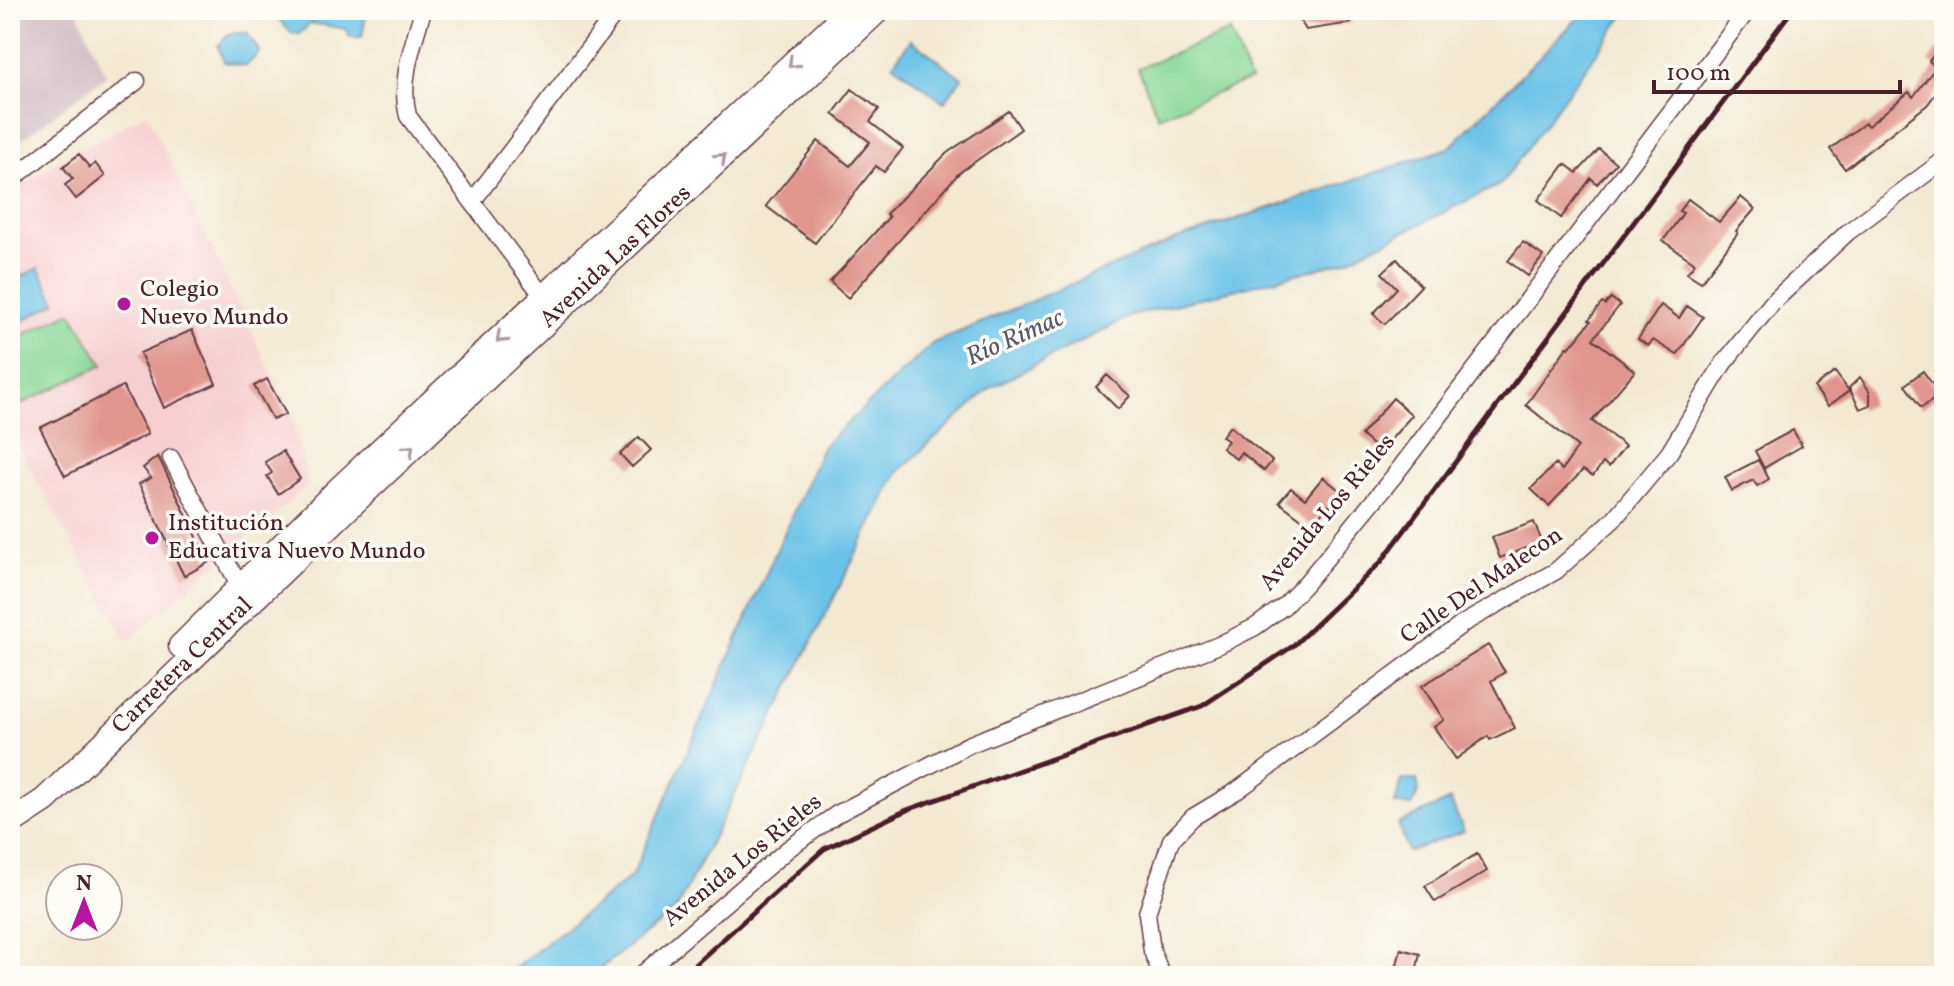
<svg xmlns="http://www.w3.org/2000/svg" width="1954" height="986" font-family="Vollkorn,serif">
<rect width="100%" height="100%" fill="#fdfcf7"/>
<filter id="ink" filterUnits="userSpaceOnUse"><feTurbulence type="fractalNoise" baseFrequency=".0125" numOctaves="2"/><feDisplacementMap in="SourceGraphic" scale="16" xChannelSelector="R" yChannelSelector="G"/><feConvolveMatrix kernelMatrix="1 2 1 2 8 2 1 2 1" color-interpolation-filters="sRGB"/></filter>
<filter id="wash" filterUnits="userSpaceOnUse"><feTurbulence type="fractalNoise" baseFrequency=".006" numOctaves="4" result="noise"/><feDisplacementMap in="SourceGraphic" scale="32" xChannelSelector="R" yChannelSelector="G"/><feGaussianBlur stdDeviation="1.8" result="paint"/><feColorMatrix in="noise" values="0 0 0 0 0 0 0 0 0 0 0 0 0 0 0 0 0 1.4 0 .05"/><feComposite in="paint" operator="in"/></filter>
<g filter="url(#wash)">
<rect width="100%" height="100%" fill="#f3e8d1"/>
<path fill="#f7cfd1" d="M147,113L291,414L308,486L127,641L10,433V195L49,167Z"/>
<path fill="#d2bdc6" d="M10,10H77L106,76L10,148Z"/>
<path fill="#87d797" stroke="#687b61" stroke-width="2" d="M1230,31L1250,80L1158,117L1138,68Z
M71,312L103,365L17,406L10,392V341Z"/>
<path fill="#6bc2e8" stroke="#5a708a" stroke-width="2" d="M271,10H372L365,19L362,37H350L346,29L311,23L299,34L291,33Z
M1586,10H1628L1501,184L1343,262L1131,316L990,388L897,473L677,908L591,976H505L632,876L823,446L933,343L1177,239L1449,148Z
M230,33H247L260,52L246,66L224,62L218,46Z
M911,40L962,78L944,102L893,64Z
M38,268L56,302L10,328V282Z
M1402,780H1417L1419,790L1412,806L1395,804Z
M1450,800L1464,831L1408,852L1398,824Z"/>
<g id="blocks">
<path fill="#e0968e" d="M1294,10H1349L1351,23L1306,30Z
M1944,41V83L1927,105L1845,169L1830,149L1865,123L1868,126L1909,92L1913,97L1936,67L1929,61Z
M852,89L879,109L870,122L903,148L884,172L876,166L815,243L766,206L818,141L850,166L870,142L833,114Z
M1009,111L1021,129L959,173L848,298L830,282L889,217L886,214L947,153Z
M1599,149L1616,163L1597,184L1591,178L1561,218L1538,200L1565,164L1577,173Z
M79,154L90,168L95,163L105,176L76,199L65,185L73,179L63,167Z
M1741,197L1755,209L1736,231L1738,233L1701,282L1687,273L1695,263L1663,241L1683,213L1679,211L1688,199L1719,222Z
M1523,242L1543,256L1528,276L1508,261Z
M1397,259L1421,286L1385,324L1373,314L1397,288L1382,273Z
M1611,298L1620,305L1593,339L1635,371L1592,421L1625,446L1609,467L1603,463L1593,476L1583,470L1549,506L1531,489L1555,464L1562,470L1578,447L1526,405L1567,347L1569,348L1591,321L1589,320L1602,303L1605,305Z
M1661,305L1679,318L1687,306L1703,317L1677,355L1653,340L1648,346L1638,339Z
M192,330L216,384L164,408L140,353Z
M1923,371L1940,395L1921,408L1905,385Z
M1835,372L1849,391L1828,406L1814,387Z
M1107,375L1130,396L1118,409L1096,387Z
M1860,377L1870,392V405L1860,409L1849,388Z
M267,379L286,414L273,420L254,386Z
M123,386L148,434L65,476L40,428Z
M1393,398L1412,415L1380,452L1361,435Z
M1230,426L1272,461L1264,471L1241,452L1236,459L1222,448L1228,441L1222,436Z
M1793,430L1802,446L1764,468L1755,451Z
M639,437L651,450L632,467L620,454Z
M283,451L300,479L278,494L267,476L272,473L265,462Z
M158,456L209,562L184,576L139,484L151,478L143,468Z
M1758,460L1769,479L1757,486L1753,480L1732,491L1725,477Z
M1323,477L1343,493L1331,508L1328,505L1311,526L1279,502L1291,488L1305,499Z
M1534,522L1542,542L1500,558L1492,537Z
M1488,645L1505,672L1491,681L1515,728L1490,740L1488,736L1456,759L1434,727L1444,720L1422,686Z
M1477,854L1487,871L1435,902L1425,886Z
M1401,949L1420,954L1415,976H1394Z"/>
</g>
</g>
<g filter="url(#ink)">
<use href="#blocks" fill-opacity="0" stroke="#633d44" stroke-width="2"/>
<g fill="none" stroke-linecap="round" stroke-linejoin="round">
<g stroke="#633d44" stroke-width="19">
<path id="minor" d="M423,10C413,45 399,80 408,116L548,303
M10,181L137,81
M472,202L618,10
M171,458L244,594
M640,976L788,849L837,814L968,745L1219,645L1255,627L1284,606L1305,584L1394,476L1748,10
M1162,976L1152,951L1147,913L1171,840L1193,817L1238,790L1464,623L1556,571L1613,520L1669,453L1723,364L1772,303L1848,232L1944,160"/>
</g>
<g stroke="#633d44" stroke-width="27">
<path id="highway" d="M181,646L337,491L850,10
M10,823L45,800L352,504L878,10"/>
</g>
<use href="#minor" stroke="#fff" stroke-width="16"/>
<use href="#highway" stroke="#fff" stroke-width="24"/>
<path stroke="#4a1f2b" stroke-width="5" d="M682,976L824,849L907,810L1202,706L1293,646L1381,562L1792,10"/>
</g>
<defs><path id="oneway-chevron" d="M-2-3.5L2.5 0L-2 3.5" fill="none" stroke-width="1.6" stroke-linecap="round" stroke-linejoin="round" transform="scale(2)"/></defs>
<g stroke="#ae9aa0">
<use href="#oneway-chevron" transform="translate(793 63) rotate(137)"/>
<use href="#oneway-chevron" transform="translate(721 158) rotate(-43)"/>
<use href="#oneway-chevron" transform="translate(501 338) rotate(137)"/>
<use href="#oneway-chevron" transform="translate(409 450) rotate(-43)"/>
</g>
</g>
<g fill="#b5179e" stroke="#fdfcf7" stroke-width="3">
<circle cx="124" cy="304" r="8"/>
<circle cx="152" cy="538" r="8"/>
</g>
<g text-anchor="middle" dominant-baseline="central" stroke-width="7" stroke-linejoin="round" paint-order="stroke">
<g font-size="24" fill="#4a1f2b" stroke="#fdfcf7">
<text transform="translate(616 257) rotate(-43)">Avenida Las Flores</text>
<text transform="translate(1328 513) rotate(-50)">Avenida Los Rieles</text>
<text transform="translate(1482 586) rotate(-34)">Calle Del Malecon</text>
<text transform="translate(183 666) rotate(-44)">Carretera Central</text>
<text transform="translate(743 861) rotate(-39)">Avenida Los Rieles</text>
</g>
<g font-size="24" fill="#4a1f2b" stroke="#fdfcf7" text-anchor="start">
<text x="140" y="290">Colegio<tspan x="140" dy="28">Nuevo Mundo</tspan></text>
<text x="168" y="524">Institución<tspan x="168" dy="28">Educativa Nuevo Mundo</tspan></text>
</g>
<g font-size="26" font-style="italic" fill="#56586d" stroke="#fdfcf7">
<text transform="translate(1015 338) rotate(-24)">Río Rímac</text>
</g>
</g>
<rect width="1954" height="986" fill="none" stroke="#fdfcf7" stroke-width="40"/>
<g transform="translate(84 902)"><circle r="38" fill="#fdfcf7" stroke="#b5a4a5" stroke-width="2"/>
<path d="M0-6L14 30L0 20L-14 30Z" fill="#b5179e"/>
<text y="-12" font-size="22" font-weight="bold" text-anchor="middle" fill="#4a1f2b">N</text>
</g>
<path d="M1654 80v12h246v-12" fill="none" stroke="#4a1f2b" stroke-width="4"/>
<text x="1666" y="80" font-size="24" fill="#4a1f2b" stroke="#fdfcf7" stroke-width="6" paint-order="stroke">100 m</text>
</svg>
